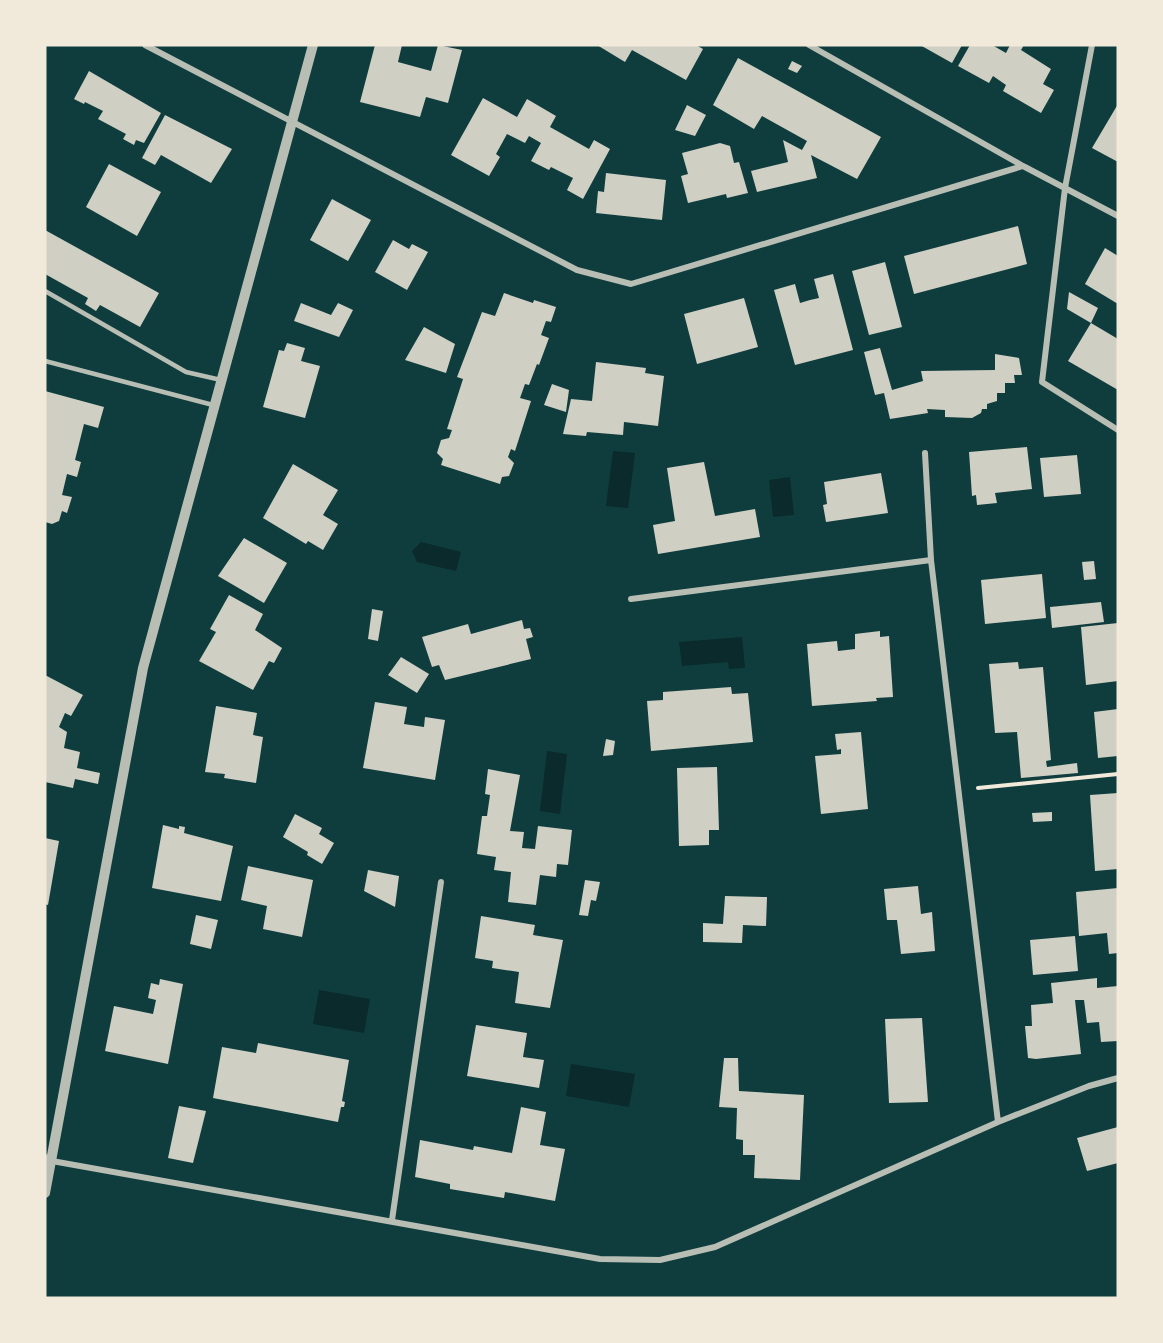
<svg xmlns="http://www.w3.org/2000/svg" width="1163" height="1343" font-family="Figtree,sans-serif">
<rect width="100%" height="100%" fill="#0f3d3e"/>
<path fill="#0a2a2b" d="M613,451L635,453L628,508L606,506Z
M790,477L794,515L773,517L769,480Z
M421,542L461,552L456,571L417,562L412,551Z
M742,637L745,668L729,669L728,662L682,666L679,642Z
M547,751L567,754L560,814L540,811Z
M319,990L370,999L364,1033L313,1024Z
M571,1064L635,1074L629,1107L566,1096Z"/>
<path fill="#cfcfc3" d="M375,45H402L398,62L431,71L438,45L462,50L448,103L426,97L420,117L360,102Z
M597,45H696L703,49L686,80L632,50L625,62Z
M920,45H962L952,63Z
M970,45H992L1006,53L1010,45H1024L1021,50L1051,69L1043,84L1054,90L1041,113L1003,91L1006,85L993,76L989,83L958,66Z
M738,58L881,137L857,179L811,155L817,178L757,192L751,171L788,162L783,140L802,150L807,141L762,116L754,129L713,105Z
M792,61L802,66L797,73L788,69Z
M89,71L161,113L144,143L136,140L134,145L123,139L126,134L98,119L103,111L85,102L84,104L74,99Z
M483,98L517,117L527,99L556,116L550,127L589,149L594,140L610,149L583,199L567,190L573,178L551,167L549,170L531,161L541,143L529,136L525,143L507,134L496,154L500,157L489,176L451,155Z
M1118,104V162L1092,148Z
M687,105L706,115L695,136L675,130Z
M165,115L232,149L211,183L161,155L155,165L142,158Z
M720,143L730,146L734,163L739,162L748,193L727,198L726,194L688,203L681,176L688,174L682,153Z
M109,164L161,192L137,236L86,207Z
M606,173L666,180L662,220L596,213L598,191L604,192Z
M332,199L371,220L348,261L310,240Z
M1018,226L1027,264L914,294L904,256Z
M45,230L159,293L140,327L100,305L96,311L85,304L88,298L45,274Z
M393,240L409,249L412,244L428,252L407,290L375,272Z
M1105,248L1118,256V304L1085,284Z
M885,262L902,327L869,335L852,271Z
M833,274L853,350L795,365L774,290L795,284L800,303L810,300L819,298L814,279Z
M1069,292L1098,308L1091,323L1067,309Z
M504,293L533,303L534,300L556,307L551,322L546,321L541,335L549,338L539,365L537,364L529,385L525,384L520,398L531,401L515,451L511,449L508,457L514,463L509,476L502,477L500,484L441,465L443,459L437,453L441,440L449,438L452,430L447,429L463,379L457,377L482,312L495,316Z
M744,298L758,347L697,364L684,314Z
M301,303L331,315L338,303L353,310L339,337L294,321Z
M1091,323L1118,339V390L1068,361Z
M424,327L455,344L446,373L405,360Z
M287,343L305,348L301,361L320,366L305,418L263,407L279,350L284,351Z
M880,348L892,390L923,381L921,371L995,370V354L1019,358L1022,375H1014L1015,383H1005V393H997V401L987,404V409H982L981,413L972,418L945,417V410L927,409L928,413L890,419L884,393L875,395L864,352Z
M596,362L646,368L645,373L664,376L658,426L624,422L623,435L587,432L586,436L563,434L571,399L592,401Z
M552,384L569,390L566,412L544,405Z
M45,391L104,407L98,428L84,424L75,460L81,462L77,477L67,474L62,495L72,497L67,513L62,511L59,521L52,524L45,522Z
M1027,447L1032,489L995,493L997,503L977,505L976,495L972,496L969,452Z
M1077,455L1081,494L1044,497L1040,458Z
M704,462L715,516L755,509L760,537L658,554L653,525L675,521L667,468Z
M293,464L338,490L323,515L338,524L323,550L308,541L306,544L263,518Z
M881,473L888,513L826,522L823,505L827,504L824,482Z
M244,538L287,563L264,603L218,576Z
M1094,561L1096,579L1084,580L1082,562Z
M1042,574L1046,618L985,624L981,580Z
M229,595L263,614L255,630L282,648L274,663L269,661L253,690L199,661L216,632L210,629Z
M1101,602L1104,622L1052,628L1050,607Z
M372,609L383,611L378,641L368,639Z
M522,620L524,629L530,628L533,637L526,639L531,659L445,680L439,665L432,667L422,637L468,624L471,634Z
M1118,623V681L1086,685L1081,627Z
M880,631V637L889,636L893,697L876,698L877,701L812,706L807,644L837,641L838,651L855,649V634Z
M401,657L429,674L417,693L388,675Z
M1018,662L1019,669L1043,667L1051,760L1046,761L1047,767L1077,763L1078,773L1021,778L1017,732L995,733L989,664Z
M45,675L83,695L71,716L65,713L59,727L67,732L64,748L80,752L77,768L100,773L98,784L75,779L73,788L45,782Z
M731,687L732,694L748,693L753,742L651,751L647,701L663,700V692Z
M375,702L407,707L404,724L424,727L425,717L445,720L435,780L363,768Z
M216,706L257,713L253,735L263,737L256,783L224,778L225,774L205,772Z
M1118,709V756L1098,758L1094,712Z
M861,732L868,809L821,814L815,756L841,754V749L837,750L835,734Z
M606,739L615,741L613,755L603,756Z
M717,767L719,830H709V845L679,846L677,768Z
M488,769L520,775L510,831L524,832L522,848L535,849L538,826L572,830L568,865L557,864L556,877L540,875L536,905L508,902L511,872L494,870L496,857L477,854L482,816H487L490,795L485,794Z
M1118,793V869L1095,871L1090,795Z
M1052,812V821L1033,822L1032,813Z
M295,814L322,828L319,834L334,843L322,864L307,855L308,852L283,837Z
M163,825L179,829V826L185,827L184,833L233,846L221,901L152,888Z
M45,838L59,841L48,905L45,904Z
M248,866L313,880L302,937L263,929L267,906L241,900Z
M368,870L399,876L395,907L364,891Z
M585,880L600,882L596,901L591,900L588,916L579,915Z
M918,886L921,914L932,912L935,951L901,954L897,920H887L884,889Z
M1118,888V953L1109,954L1107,933L1079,936L1076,892Z
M725,896L767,897L766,926L743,925L742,943L703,942V923L723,924Z
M196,915L218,920L211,949L190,944Z
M481,916L535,925L533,935L563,940L550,1008L515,1003L519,972L492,968L493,961L475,958Z
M1075,936L1078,971L1033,975L1030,940Z
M1097,978V988L1118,986V1041L1101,1042L1099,1022L1087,1023L1084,1000H1075L1081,1054L1036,1059L1028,1058L1025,1026H1032L1031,1005L1053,1003L1051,983Z
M160,979L183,984L168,1064L105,1051L114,1006L153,1014L156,1000L148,998L151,983L159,985Z
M922,1018L928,1102L889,1103L885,1019Z
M476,1025L527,1033L523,1057L544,1060L539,1088L467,1076Z
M258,1043L349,1060L342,1101L345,1102L344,1107H341L338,1122L213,1098L222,1047L256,1053Z
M724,1058H738L739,1091L804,1095L800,1180L754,1178L755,1155H743V1140L736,1139L737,1108L719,1107Z
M179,1106L206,1111L193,1163L168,1158Z
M521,1107L546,1112L540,1145L565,1149L555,1201L505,1192L504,1198L450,1189V1184L415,1177L420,1140L473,1150L474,1146L512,1153Z
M1118,1127V1163L1087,1171L1077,1138Z"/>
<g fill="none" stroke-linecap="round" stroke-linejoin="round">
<path stroke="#f1e9da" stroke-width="4" d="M978,788L1118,774"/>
<path stroke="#b8beb3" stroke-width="4.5" d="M45,291L186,372L221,380
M45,361L213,405"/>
<path stroke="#b8beb3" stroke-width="6" d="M145,45L577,270L631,284L1023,166
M809,45L1023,166L1118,216
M1092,45L1065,188L1042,382L1118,430
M925,453L931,560L998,1122
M631,599L931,560
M45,1157L52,1161L600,1259L660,1260L715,1247L998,1122L1089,1086L1118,1078
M392,1220L441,882"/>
<path stroke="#b8beb3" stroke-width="10" d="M45,1193L143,668L313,45"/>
</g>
<rect width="1163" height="1343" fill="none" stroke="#f1e9da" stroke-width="93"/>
</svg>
